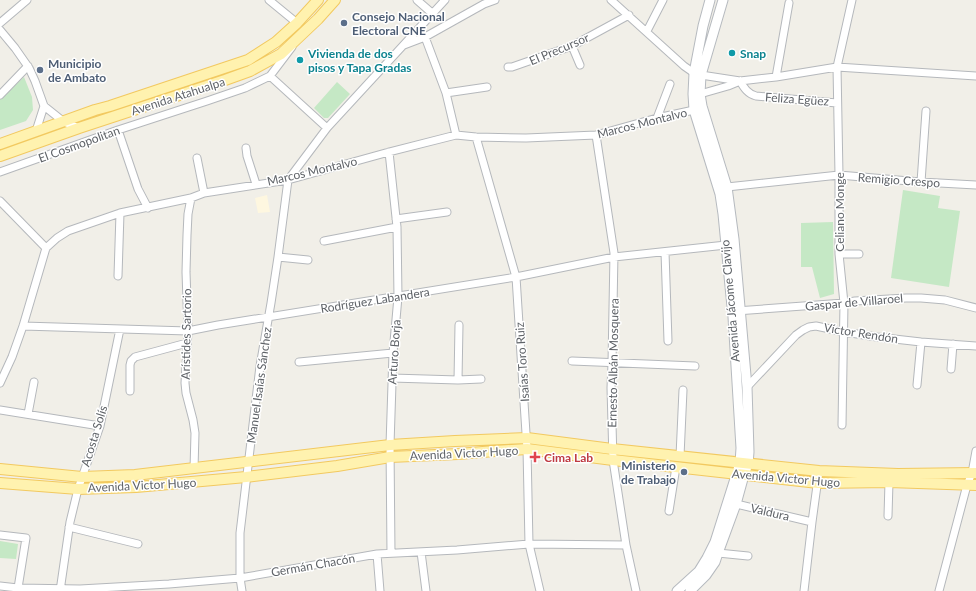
<svg xmlns="http://www.w3.org/2000/svg" width="976" height="591" font-family="Lato,sans-serif">
<rect width="100%" height="100%" fill="#f1efe8"/>
<path fill="#fef7e0" d="M267,195L270,212L258,213L255,198Z"/>
<path fill="#c5e8c5" d="M24,77L32,97L33,110L26,121L0,130V99Z
M337,82L350,94L328,118H324L314,108Z
M903,190L940,196L938,208L960,211L949,287L891,278Z
M833,222L834,294L820,298L812,267H801V223Z
M0,541L18,544L16,559L0,558Z"/>
<g fill="none" stroke-linecap="round" stroke-linejoin="round">
<g stroke="#b5b8bc" stroke-width="9">
<path id="street" d="M269,0L297,23
M417,0L433,14
M611,0L684,66L694,73L701,75L740,81L776,77L837,67L976,76
M0,23L27,0
M0,30L15,48L29,68L35,81L44,106L64,122L79,128
M647,31L663,0
M425,37L446,93L456,135
M404,45L425,37L484,4L495,0
M572,46L580,65
M508,67H512L572,46L629,15
M270,76L327,128
M776,77L789,3
M740,81C744,88 748,94 756,96L837,103
M446,93L487,87
M697,94H700L728,86L740,81
M0,95L28,66
M657,118L670,84
M118,130L138,189L148,208
M36,131L44,106
M596,135L614,253L612,363L611,388L613,460L626,545L636,591
M476,137L516,277L527,449L529,544L540,591
M246,148L247,156L256,184
M389,152L397,227L398,297L393,353L390,445L391,553
M197,158L204,193
M0,172L118,130L207,101L245,88L270,76L292,47
M921,182L926,111
M727,187L839,175L921,182L976,185
M191,198L188,214L187,235L186,272L188,331L185,383L186,393L193,420L195,433L194,469
M0,201L46,248
M396,219L447,212
M324,241L397,227
M665,252L668,341
M839,254H859
M278,257L308,260
M118,276L120,213
M736,311L844,303L855,301L906,298H921L945,300L976,308
M23,326L188,331L218,325L516,277L614,257L726,245
M572,361L695,366
M299,362L393,353
M951,369L953,344
M392,378L458,380L481,379
M458,380L459,325
M0,383L12,357L23,326L46,248L57,238L68,231L120,213L191,198L204,193L288,180L389,152L456,135L476,137L526,138L596,135L657,118L694,110L698,108
M917,385L921,342
M747,387L796,335L803,330L809,327L816,326L844,332L877,337L921,342L976,346
M130,391V365L131,361L135,357L187,343
M0,410L100,426
M28,414L34,382
M842,425L844,303L839,254V175L837,67L852,0
M680,456L683,390
M732,503L812,522
M669,511L676,467
M888,516L889,482
M69,527L138,544
M0,535L26,538L18,588
M421,552L426,591
M718,553L748,556
M377,554L380,591
M0,586L18,588L80,589L169,584L240,578L377,554L457,550L529,544L626,545
M60,591L70,522L78,489L100,426L120,329
M242,591L240,578V533L260,366L271,303L278,257L288,180L327,128L445,0
M804,591L812,522L819,471
M939,591L967,485L972,473L976,451"/>
</g>
<g stroke="#b6babf" stroke-width="11">
<path id="secondary" d="M677,591L699,571L707,558L715,542L740,463L741,448L733,317L723,214L720,194L694,110L693,94L694,73L703,26L710,0
M690,591L706,575L715,562L718,553L736,504L744,475L748,464L749,452L747,387L734,239L727,187L702,106L700,94L701,75L723,0"/>
</g>
<g stroke="#f2c960" stroke-width="12">
<path id="primary" d="M0,144L95,110L110,106L248,60L276,42L297,23L318,0
M0,156L79,128L225,80L250,71L281,54L318,19L335,0
M0,469L82,477L135,475L390,445L455,441L527,438L612,449L819,471L898,474L976,473
M0,483L78,489L136,487L246,477L337,466L390,457L458,454L495,451L527,449L613,460L818,483L889,482L976,485"/>
</g>
<use href="#street" stroke="#fff" stroke-width="7"/>
<use href="#secondary" stroke="#fff" stroke-width="9"/>
<use href="#primary" stroke="#fff2af" stroke-width="10"/>
</g>
<g fill="#5c6f8a" stroke="#fff" stroke-width="1.5">
<circle cx="344" cy="23" r="4"/>
<circle cx="40" cy="70" r="4"/>
<circle cx="684" cy="472" r="4"/>
</g>
<g fill="#0f9aa8" stroke="#fff" stroke-width="1.5">
<circle cx="732" cy="53" r="4"/>
<circle cx="300" cy="60" r="4"/>
</g>
<path fill="#e0444e" stroke="#fff" stroke-width="1.5" d="M533 451h4v4h4v4h-4v4h-4v-4h-4v-4h4z"/>
<g text-anchor="middle" dominant-baseline="central" stroke-width="3" stroke-linejoin="round" paint-order="stroke">
<g font-size="12" font-weight="bold" fill="#4e5e75" stroke="#fff" text-anchor="start">
<text x="352" y="16">Consejo Nacional<tspan x="352" dy="14">Electoral CNE</tspan></text>
<text x="48" y="63">Municipio<tspan x="48" dy="14">de Ambato</tspan></text>
<text x="676" y="465" text-anchor="end">Ministerio<tspan x="676" dy="14">de Trabajo</tspan></text>
</g>
<g font-size="12" fill="#5f6368" stroke="#fff">
<text transform="translate(559 49) rotate(-23)">El Precursor</text>
<text transform="translate(178 96) rotate(-18)">Avenida Atahualpa</text>
<text transform="translate(797 99) rotate(4)">Feliza Egüez</text>
<text transform="translate(642 123) rotate(-14)">Marcos Montalvo</text>
<text transform="translate(79 144) rotate(-20)">El Cosmopolitan</text>
<text transform="translate(312 171) rotate(-13)">Marcos Montalvo</text>
<text transform="translate(899 180) rotate(4)">Remigio Crespo</text>
<text transform="translate(839 212) rotate(-90)">Celiano Monge</text>
<text transform="translate(375 300) rotate(-9)">Rodríguez Labandera</text>
<text transform="translate(730 301) rotate(-95)">Avenida Jácome Clavijo</text>
<text transform="translate(854 302) rotate(-5)">Gaspar de Villaroel</text>
<text transform="translate(861 333) rotate(9)">Víctor Rendón</text>
<text transform="translate(186 334) rotate(-89)">Arístides Sartorio</text>
<text transform="translate(394 352) rotate(-86)">Arturo Borja</text>
<text transform="translate(522 362) rotate(-94)">Isaías Toro Ruiz</text>
<text transform="translate(613 363) rotate(-89)">Ernesto Albán Mosquera</text>
<text transform="translate(259 385) rotate(-82)">Manuel Isaías Sánchez</text>
<text transform="translate(94 436) rotate(-73)">Acosta Solís</text>
<text transform="translate(464 453) rotate(-3)">Avenida Victor Hugo</text>
<text transform="translate(786 478) rotate(5)">Avenida Victor Hugo</text>
<text transform="translate(142 485) rotate(-3)">Avenida Victor Hugo</text>
<text transform="translate(770 512) rotate(13)">Valdura</text>
<text transform="translate(313 565) rotate(-10)">Germán Chacón</text>
</g>
<g font-size="12" font-weight="bold" fill="#0d838f" stroke="#fff" text-anchor="start">
<text x="308" y="53">Vivienda de dos<tspan x="308" dy="14">pisos y Tapa Gradas</tspan></text>
<text x="740" y="53">Snap</text>
</g>
<g font-size="12" font-weight="bold" fill="#be3a42" stroke="#fff" text-anchor="start">
<text x="544" y="457">Cima Lab</text>
</g>
</g>
</svg>
